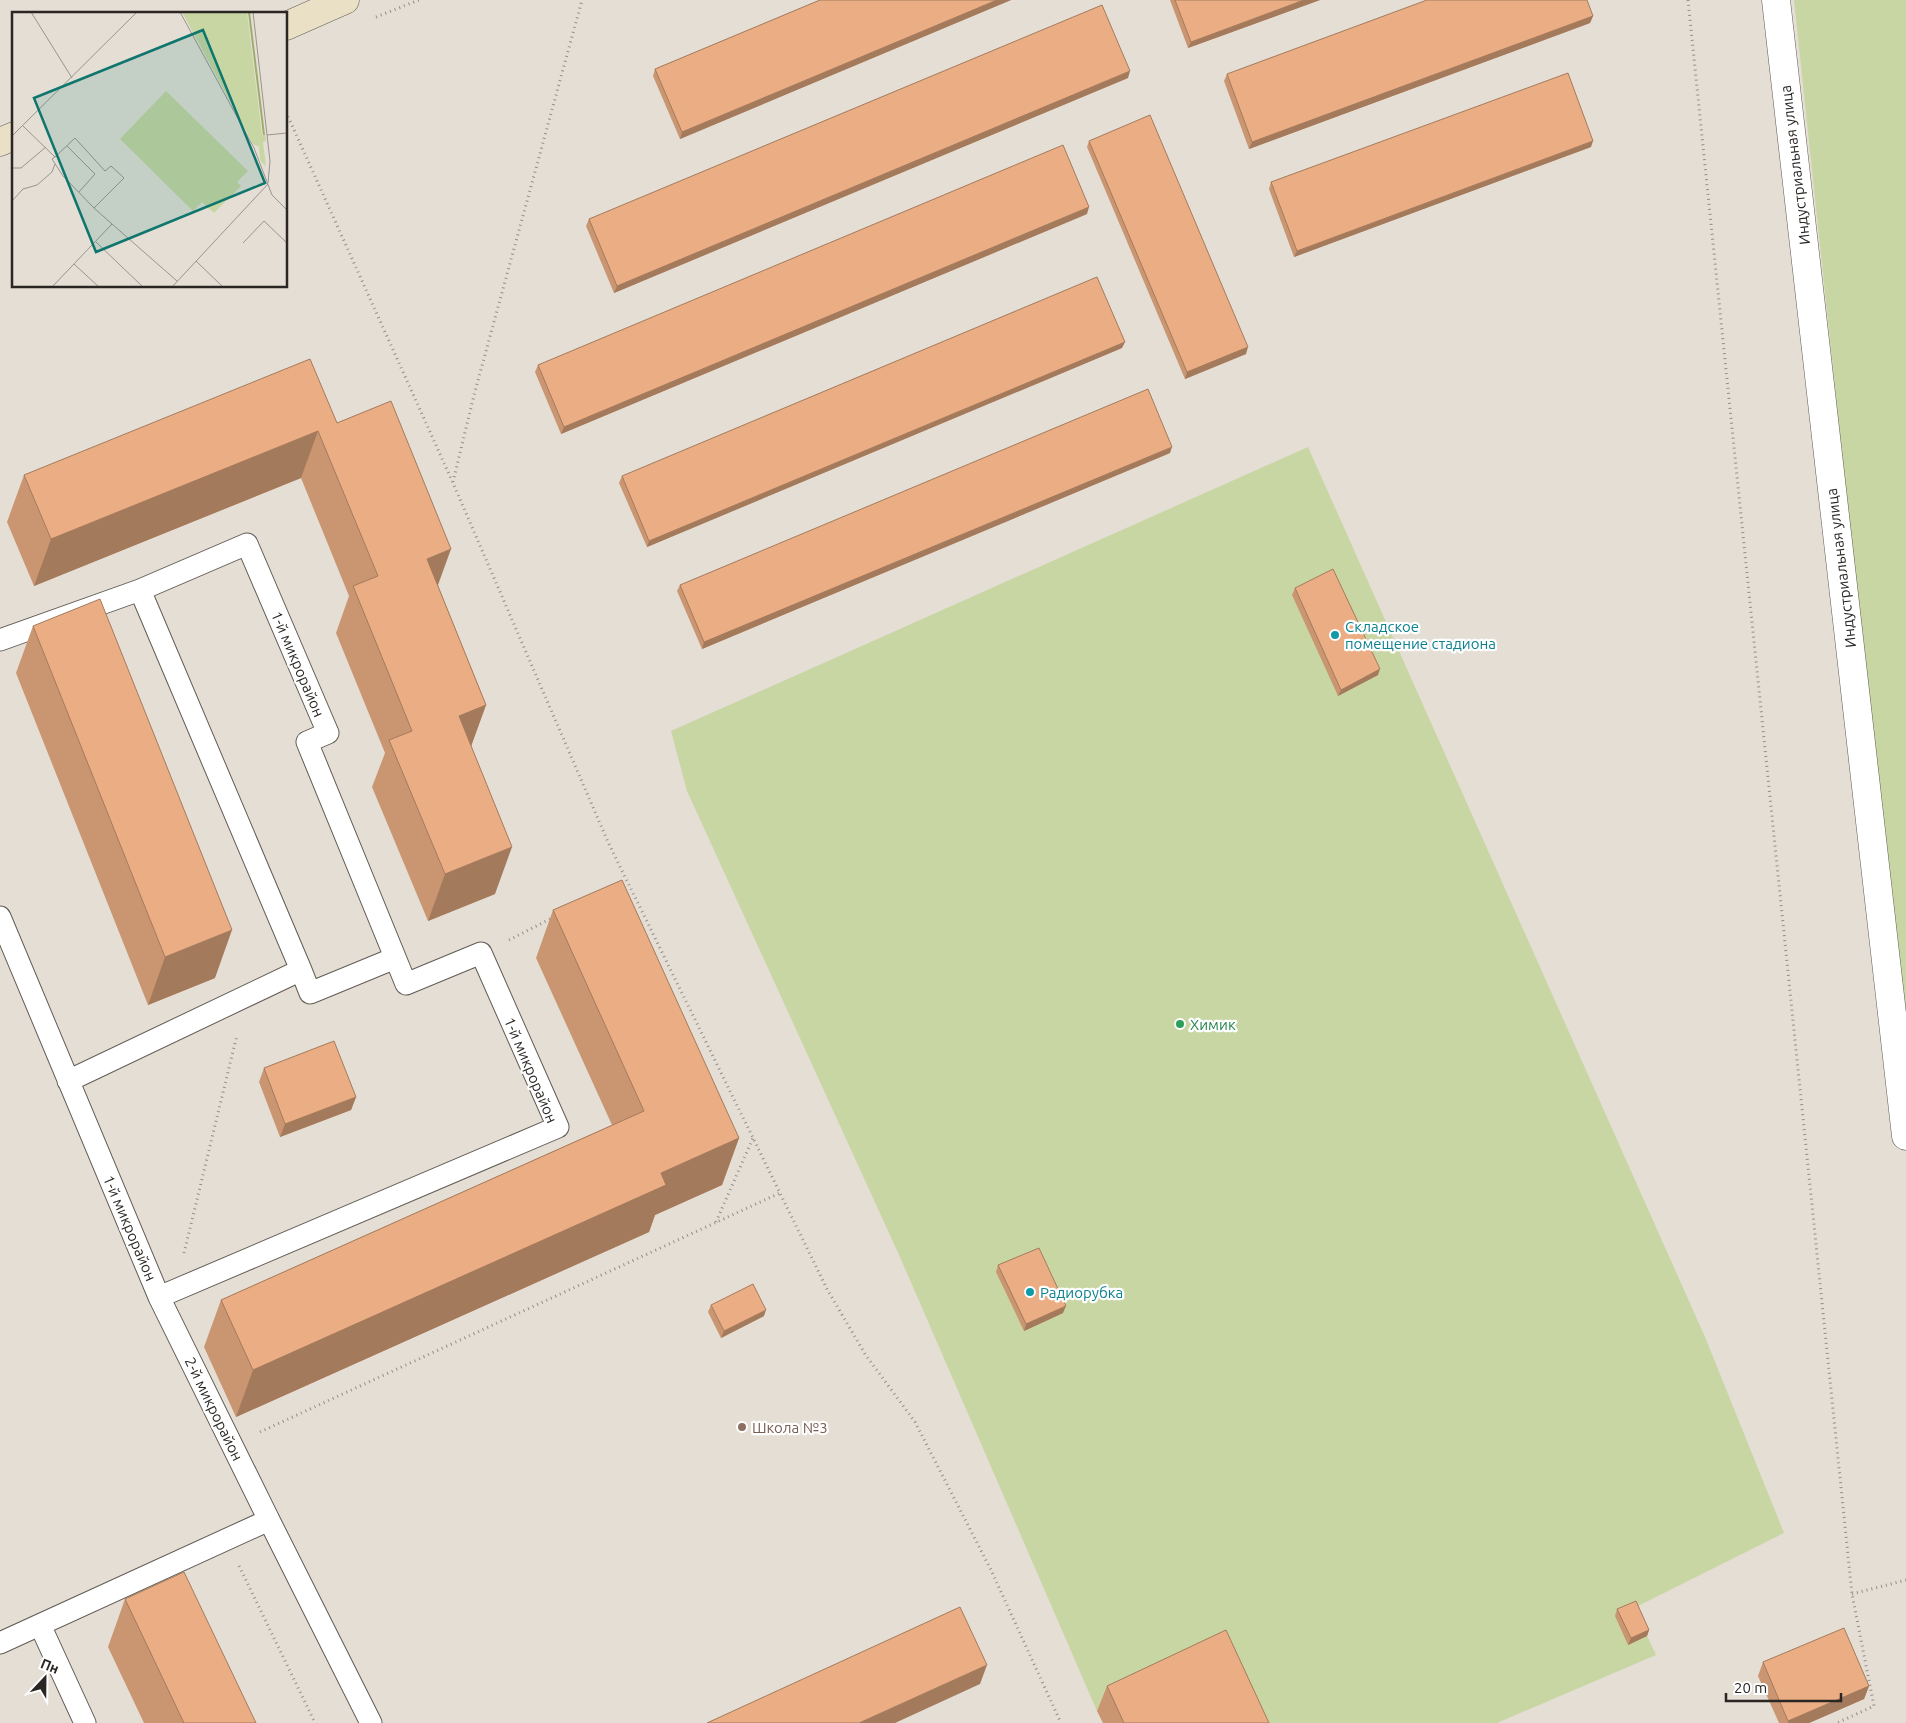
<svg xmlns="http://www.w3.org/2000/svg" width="1906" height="1723" font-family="Ubuntu,sans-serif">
<rect width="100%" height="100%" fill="#e4ded5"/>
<path fill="#c8d6a4" d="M1794,0H1906V1057Z
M1308,447L1705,1337L1784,1533L1634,1608L1656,1655L1497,1723H1248L1216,1656L1097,1711L900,1257L687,791L671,731Z"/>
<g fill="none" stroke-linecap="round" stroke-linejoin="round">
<g stroke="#615b54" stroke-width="23">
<path id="lane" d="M0,640L140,590L247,544L328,733L307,742L406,984L481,953L558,1127L159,1297L0,917
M301,970L310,993L395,958
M68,1081L301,970L140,590
M159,1297L269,1520
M40,1625L85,1723
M0,1643L269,1520L371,1723"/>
</g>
<g stroke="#615b54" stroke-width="29">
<path id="street" d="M1776,0L1906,1136"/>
</g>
<g stroke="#615b54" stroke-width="29">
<path id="secondary" d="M286,26L345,0
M0,142L14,136"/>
</g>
<path stroke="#948f88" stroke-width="3" stroke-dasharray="1 4" stroke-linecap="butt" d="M1688,0L1852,1594L1874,1706L1837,1723
M376,17L419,0
M286,112L453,483L608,842L827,1289L865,1354L915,1422L991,1570L1061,1723
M453,482L474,395L582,0
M509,940L552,918
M716,1222L753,1138
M184,1253L237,1035
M260,1432L780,1193
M239,1566L315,1723
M1852,1594L1906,1580"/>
<use href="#lane" stroke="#fff" stroke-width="21"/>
<use href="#street" stroke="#fff" stroke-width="28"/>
<use href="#secondary" stroke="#eae0c5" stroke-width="28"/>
</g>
<path fill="#ca9672" d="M820,0H1011L680,139L653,76L655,69Z
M1170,0H1320L1188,48Z
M1593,16L1590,23L1249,149L1224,81L1227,74Z
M1128,78L614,293L586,226L589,219Z
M1089,141L1246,354L1185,379L1087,147Z
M1591,147L1294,257L1269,189L1271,182Z
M1087,214L561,434L535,372L538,365Z
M1122,348L647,547L619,483L622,476Z
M337,423L438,586L486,705L471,746L495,894L428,921L372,787L385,753L336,633L349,596L301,478L34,586L7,522L24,475Z
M1170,453L702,649L677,591L680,585Z
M1295,588L1378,675L1338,696L1292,595Z
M33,626L215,978L148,1005L16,673Z
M553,910L739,1138L722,1185L655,1215L649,1232L236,1417L204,1347L221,1300L612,1125L536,958Z
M264,1068L356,1097L351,1110L280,1137L259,1082Z
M998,1265L1063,1313L1024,1331L996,1272Z
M711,1305L764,1316L721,1338L708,1312Z
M125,1599L256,1723H144L108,1647Z
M1617,1609L1649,1630L1647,1636L1628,1645L1615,1616Z
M1763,1662L1869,1686L1864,1699L1809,1723H1779L1758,1676Z
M1107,1686L1269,1723H1103L1097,1711Z"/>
<path fill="#a47a5c" d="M997,0H1011L680,139L682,132Z
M1304,0H1320L1188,48L1191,42Z
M1593,16L1590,23L1249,149L1252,142Z
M1130,71L1128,78L614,293L617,286Z
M1593,141L1591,147L1294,257L1297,251Z
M1089,207L1087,214L561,434L564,427Z
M1125,342L1122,348L647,547L649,541Z
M1248,347L1246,354L1185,379L1187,372Z
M318,431L301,478L34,586L51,539Z
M1172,447L1170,453L702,649L704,642Z
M451,549L434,596L427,559Z
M1380,669L1378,675L1338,696L1341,690Z
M486,705L469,752L459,716Z
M512,847L495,894L428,921L445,874Z
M232,930L215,978L148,1005L165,957Z
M356,1097L351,1110L280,1137L285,1124Z
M739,1138L722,1185L655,1215L649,1232L236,1417L253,1370L661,1173Z
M1066,1306L1063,1313L1024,1331L1026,1324Z
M766,1310L764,1316L721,1338L724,1331Z
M1649,1630L1647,1636L1628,1645L1631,1638Z
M987,1665L980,1684L895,1723H859Z
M1869,1686L1864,1699L1809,1723H1788V1721Z"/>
<path fill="#ebae84" stroke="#a47a5c" d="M820,0H997L682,132L655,69Z
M1175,0H1304L1191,42Z
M1427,0H1587L1593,16L1252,142L1227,74Z
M1102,5L1130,71L617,286L589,219Z
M1568,73L1593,141L1297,251L1271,182Z
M1150,115L1248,347L1187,372L1089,141Z
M1063,145L1089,207L564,427L538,365Z
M1097,277L1125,342L649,541L622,476Z
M310,359L337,423L391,401L451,549L427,559L486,705L459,716L512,847L445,874L389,740L412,731L353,586L378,576L318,431L51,539L24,475Z
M1148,389L1172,447L704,642L680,585Z
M1333,569L1380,669L1341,690L1295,588Z
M100,599L232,930L165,957L33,626Z
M622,880L739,1138L661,1173L666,1185L253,1370L221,1300L644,1111L553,910Z
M334,1041L356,1097L285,1124L264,1068Z
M1039,1248L1066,1306L1026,1324L998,1265Z
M753,1284L766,1310L724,1331L711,1305Z
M184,1572L256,1723H184L125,1599Z
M1636,1601L1649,1630L1631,1638L1617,1609Z
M960,1607L987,1665L859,1723H707Z
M1844,1628L1869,1686L1788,1721L1763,1662Z
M1226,1630L1269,1723H1124L1107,1686Z"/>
<g fill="#0f9aa8" stroke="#fff" stroke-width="2">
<circle cx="1335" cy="635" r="5"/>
<circle cx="1030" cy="1292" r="5"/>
</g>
<circle fill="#2e9e5b" stroke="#fff" stroke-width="2" cx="1180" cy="1024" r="5"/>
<circle fill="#8d6e63" stroke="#fff" stroke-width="2" cx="742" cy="1427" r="5"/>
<g text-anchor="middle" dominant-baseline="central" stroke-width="4.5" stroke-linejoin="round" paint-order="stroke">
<g font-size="15" fill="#292623" stroke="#fff">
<text transform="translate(1795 165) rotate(-97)">Индустриальная улица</text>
<text transform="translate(1841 568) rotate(-97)">Индустриальная улица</text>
<text transform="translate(298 664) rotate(67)">1-й микрорайон</text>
<text transform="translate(531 1070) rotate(67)">1-й микрорайон</text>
<text transform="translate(130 1228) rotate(67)">1-й микрорайон</text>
<text transform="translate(214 1409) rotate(64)">2-й микрорайон</text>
</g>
<g font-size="15" fill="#0d838f" stroke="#fff" text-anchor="start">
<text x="1345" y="626">Складское<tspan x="1345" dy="17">помещение стадиона</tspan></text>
<text x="1040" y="1292">Радиорубка</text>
</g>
<g font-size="15" fill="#27864d" stroke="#fff" text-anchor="start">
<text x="1190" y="1024">Химик</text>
</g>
<g font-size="15" fill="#785e54" stroke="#fff" text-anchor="start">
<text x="752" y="1427">Школа №3</text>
</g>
</g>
<g transform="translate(12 12)">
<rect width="275" height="275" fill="#e4ded5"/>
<path d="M170,0H235L250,123H253L254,129L251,130L254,155L248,148L247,135L241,132ZM154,79L236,159L225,170L229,174L202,201L190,190L181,199L108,127Z" fill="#c8d6a4"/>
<path d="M236,0H238L253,123H251Z" fill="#9dad6c"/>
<path fill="none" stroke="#99948e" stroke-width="1" d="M19,0L60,66M168,0L242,136L260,183L275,198M241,0L258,149L256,171M11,114L43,145L40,147L51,164L82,196L112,166L99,154L93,159L63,126L43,145M255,123L275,121M0,124L125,0M55,134L83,162L67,180M0,156H9L34,135M0,189L11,177L25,173L40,160L43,152M82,196L100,212M84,230L131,275M231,231L252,209L275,231M184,249L211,275M62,252L87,275M40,275L100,212L165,269M160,275L256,172"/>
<path fill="#0f766e" fill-opacity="0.15" stroke="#0f766e" stroke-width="2.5" d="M191,18L253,171L84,240L22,86Z"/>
<rect width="275" height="275" fill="none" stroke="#292623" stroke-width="2.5"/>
</g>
<g transform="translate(45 1678) rotate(22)" stroke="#ffffff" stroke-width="4" paint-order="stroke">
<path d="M0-4L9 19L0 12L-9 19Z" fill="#292623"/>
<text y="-8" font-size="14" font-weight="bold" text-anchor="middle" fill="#292623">Пн</text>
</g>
<path d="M1726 1693v8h115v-8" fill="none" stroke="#292623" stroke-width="2.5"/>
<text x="1734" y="1693" font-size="15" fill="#292623" stroke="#ffffff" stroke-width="4" paint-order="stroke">20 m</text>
</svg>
